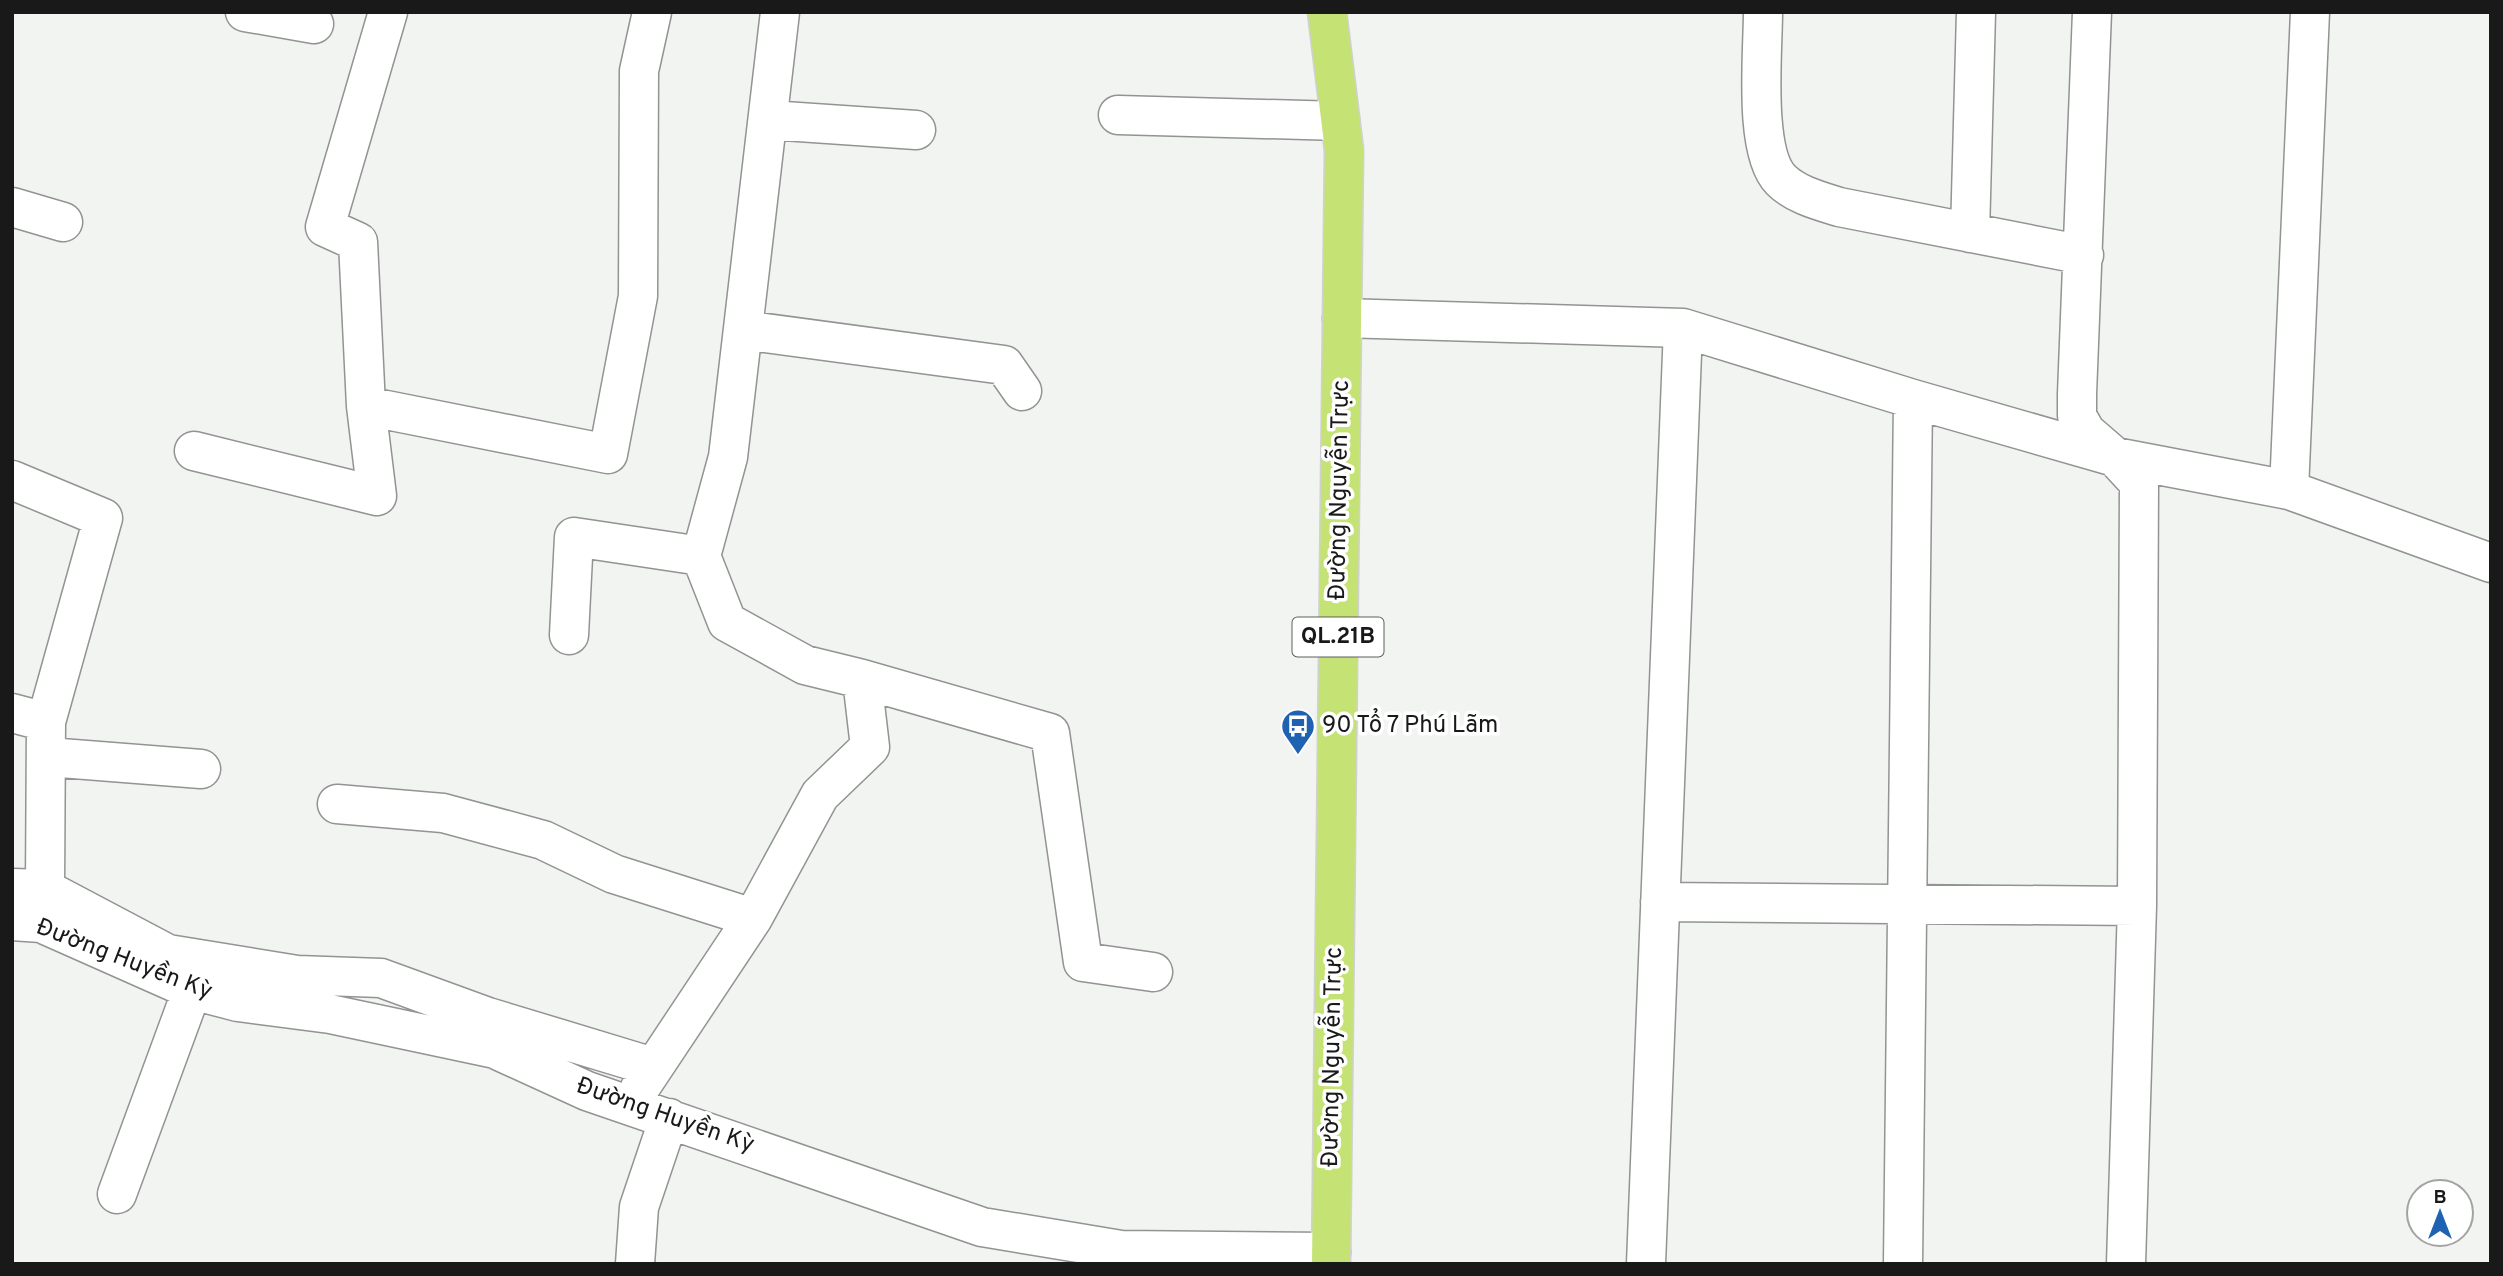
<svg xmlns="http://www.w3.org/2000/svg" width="2503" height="1276" font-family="Overpass,sans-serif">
<rect width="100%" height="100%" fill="#f1f4f1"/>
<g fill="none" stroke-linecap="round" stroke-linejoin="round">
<g stroke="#919491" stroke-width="41">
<path id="minor" d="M245,12L314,24
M388,12L325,227L358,242L366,406L608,454L638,296L639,71L652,12
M1763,12C1763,52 1753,152 1781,180C1796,195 1820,201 1839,207L2084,255
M2092,12L2077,394V416L2086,432L2115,457L2289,490L2491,563
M1118,115L1340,121
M769,120L916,130
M12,207L63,222
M1970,233L1976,12
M1342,318L1683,328L1913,399L2115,457L2139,483L2137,906L2126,1264
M743,330L1004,365L1022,391
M194,451L377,496L366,406
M12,480L103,518L46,722
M2289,490L2310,12
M569,635L574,537L701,556
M862,679L1050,733L1083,962L1153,972
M12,713L46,722L45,889
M48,757L201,769
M337,804L443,813L543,840L614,874L753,918L820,795L870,747L862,679L805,665L727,622L701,556L728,457L780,12
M12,888L45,889L168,954L297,975L381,978L488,1017L653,1067
M1660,902L2137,906
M12,921L41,923L192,990L238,1002L330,1014L495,1049L587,1091L982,1227L1121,1250L1331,1252
M640,1088L753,918
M117,1194L192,990
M635,1264L639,1207L669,1118
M1646,1264L1683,328
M1903,1264L1913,399"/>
</g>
<g stroke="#d1d1d1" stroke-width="41">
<path id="highway" d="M1327,12L1344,150L1331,1264"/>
</g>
<use href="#minor" stroke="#fff" stroke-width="38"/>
<use href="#highway" stroke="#c4e374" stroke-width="38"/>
</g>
<defs>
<g id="bus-pin" transform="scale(1.75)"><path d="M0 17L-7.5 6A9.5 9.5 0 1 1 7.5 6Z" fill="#1f62b2" stroke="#fff"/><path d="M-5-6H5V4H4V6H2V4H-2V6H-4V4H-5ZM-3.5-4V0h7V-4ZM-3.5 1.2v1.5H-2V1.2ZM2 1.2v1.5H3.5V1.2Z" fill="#fff"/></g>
</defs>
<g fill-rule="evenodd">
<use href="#bus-pin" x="1298" y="726"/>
</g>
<g text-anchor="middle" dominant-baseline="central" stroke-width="7" stroke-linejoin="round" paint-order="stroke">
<rect fill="#fff" stroke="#5d5e5d" stroke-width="2" x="1292.5" y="617.5" width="91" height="39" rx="5"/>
<g font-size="23" font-weight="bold" fill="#181918">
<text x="1338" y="637">QL.21B</text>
</g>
<g font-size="24" fill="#181918" stroke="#fff">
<text transform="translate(1340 490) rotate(-89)">Đường Nguyễn Trực</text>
<text transform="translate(124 960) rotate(21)">Đường Huyền Kỳ</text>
<text transform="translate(1333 1057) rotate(-89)">Đường Nguyễn Trực</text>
<text transform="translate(665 1116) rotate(19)">Đường Huyền Kỳ</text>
</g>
<g font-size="24" fill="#181918" stroke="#fff" text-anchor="start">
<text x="1322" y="726">90 Tổ 7 Phú Lãm</text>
</g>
</g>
<rect width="2503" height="1276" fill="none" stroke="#181918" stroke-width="28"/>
<g transform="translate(2440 1213)"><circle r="33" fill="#ffffff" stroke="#a3a3a3" stroke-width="2"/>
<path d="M0-5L12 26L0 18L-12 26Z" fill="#1f62b2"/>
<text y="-10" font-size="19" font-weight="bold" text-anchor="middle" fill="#181918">B</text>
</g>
</svg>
